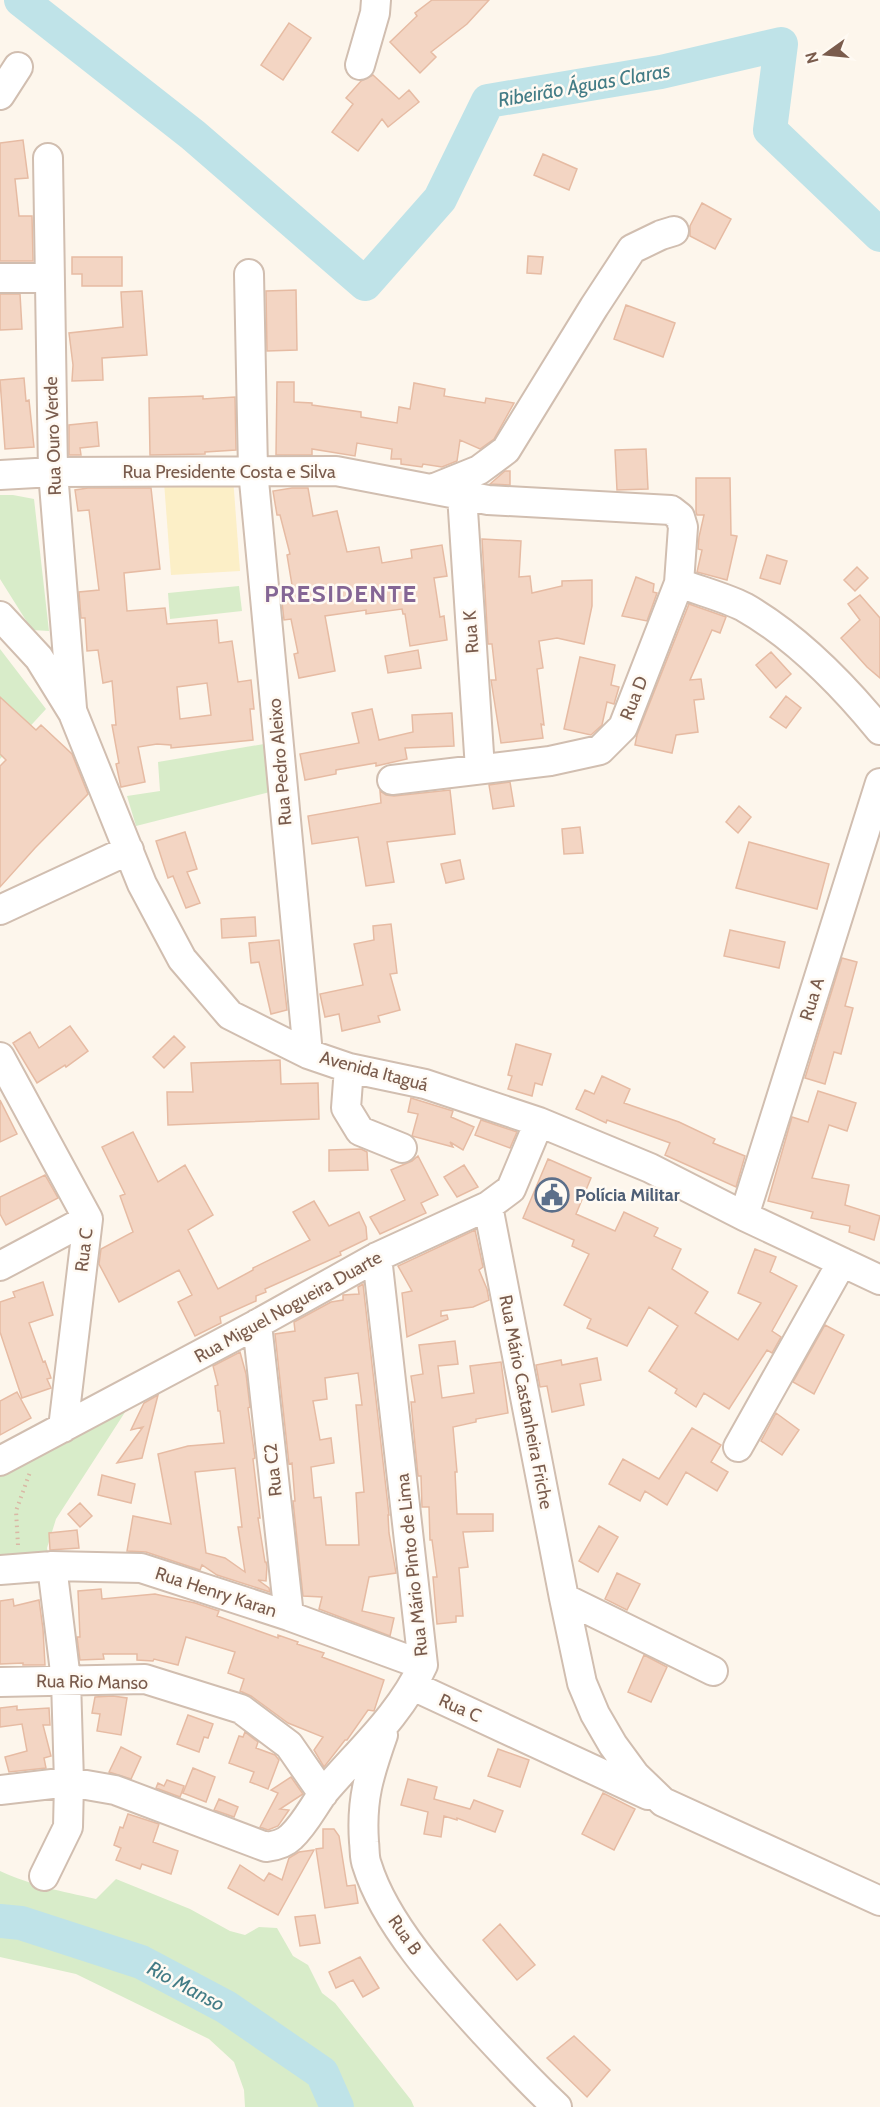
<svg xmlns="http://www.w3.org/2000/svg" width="880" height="2107" font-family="Cabin,sans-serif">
<rect width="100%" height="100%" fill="#fdf6ec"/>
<path fill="#d8ecc9" d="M0,495H13L34,499L49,631L32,630L0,579Z
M239,586L242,611L170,619L168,593Z
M0,649L46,709L0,759Z
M264,744L270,792L136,826L127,796L160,791L158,762Z
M129,1406L56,1519L47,1548L49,1563L0,1564V1472Z
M0,1871C33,1886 60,1891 96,1899L116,1879L190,1909L230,1931L245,1935L259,1927L277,1928L293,1956L308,1965L322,1993L335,2003L411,2100L414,2107H245L244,2090L234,2062L209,2039L76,1974L0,1957Z"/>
<path fill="#fcefc7" d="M233,477L240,571L171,575L164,482Z"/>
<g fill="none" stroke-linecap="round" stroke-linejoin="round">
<path stroke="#bfe3e8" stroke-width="34" d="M21,0L193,135L365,284L440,199L488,101L661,72L781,44L770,130L880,235
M0,1921L21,1923L141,1962L226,2007L322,2073L337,2107"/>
</g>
<path fill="#f3d5c3" stroke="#e6bba3" stroke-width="1.5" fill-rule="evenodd" d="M432,0H489L467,24L431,52L436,57L420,73L390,42L417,16L415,13Z
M289,23L311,38L283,80L261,65Z
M373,75L399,99L409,90L419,102L388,127L382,119L358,151L332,132L353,104L346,98L361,81Z
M23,140L28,178L15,179L19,216H32L33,261H0V143Z
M543,154L577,169L569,190L534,175Z
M702,203L731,219L715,249L690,236V226Z
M528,256L543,257L541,274L527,273Z
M72,257H122V286H82V274H72Z
M296,290L297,350L267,351L266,291Z
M142,291L147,355L102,358L103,380L72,381L73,365L69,333L123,327L121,292Z
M0,294H20L22,329L0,330Z
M626,305L675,323L663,357L614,339Z
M24,378L26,401L29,400L34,447L5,449L0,380Z
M277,382H294V402L312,403V405L361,412V417L397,423L399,407L410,409L414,383L445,389L444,396L485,403L486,398L514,403L494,439L480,449L460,440L457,461L442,467L423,464L422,467L401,464V459H391L392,449L357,443L355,456L312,449V455H276Z
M203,396V399L235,397L236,450L205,452V454L150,455L149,398Z
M97,422L99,446L80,448L81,455H69V425Z
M646,449L648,489L617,490L615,450Z
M505,471H510V485L490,484Z
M696,478H730L731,535L737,536L727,580L697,572L702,550L698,549L699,537L704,515H697L696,512Z
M88,488H151L160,569L124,573L127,611L165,608L167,624L217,620L219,643L232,641L238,682L251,680L254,709H250L253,740L171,748V745L157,744L138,747L145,782L121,787L116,764L119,763L112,725H116L112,681L103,683L98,650L87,651L85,618H81L79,592L99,590L89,510L78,511L75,490ZM207,683L211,715L180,719L177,687Z
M292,488H308L313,516L337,511L347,552L379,547L382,563L412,558L411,550L442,545L447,576L434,578L440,617L444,616L447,640L410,646L405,614H403L402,609L366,614V610L325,616L335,671L299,678L294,654L298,653L291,619L284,620L281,593L293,591L287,555L290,554L280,515H277L273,491Z
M482,539L521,541L519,577L530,576L532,593L562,586V581L592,580V606L584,644L557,638L539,641L543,668L537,669L544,725L541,724L543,738L501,743L491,680H496L492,644H488Z
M767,555L787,561L780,584L760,578Z
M857,567L868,578L855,591L844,580Z
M636,577L654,584L653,592L657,593L647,621L622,616Z
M860,595L880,618V678L867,667L841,638L860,620L848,604Z
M689,604L726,617L720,633L712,630L690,680L701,679L704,699L694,700L698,732L676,735L672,753L635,745L637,735Z
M418,650L421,668L388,673L385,656Z
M771,652L791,674L776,688L756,665Z
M580,657L615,665L611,685L619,687L614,704L607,702L602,725L591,735L564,729Z
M786,696L801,708L786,728L770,717Z
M0,697L36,730L41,725L72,754L88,794L35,848L0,887V766L6,760L0,754Z
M372,709L379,740L413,732L412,715L452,713L454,746L405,748L407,759L376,766V763L336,770V774L305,780L300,754L359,743L352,713Z
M510,782L514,806L493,809L489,785Z
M450,790L455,834L387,842L394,882L366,886L358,837L312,844L308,816L381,803L380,791L386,795L394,796Z
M739,806L751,817L738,833L726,822Z
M580,827L583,853L564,854L562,829Z
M185,832L197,869L187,872L200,903L186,908L173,876L168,878L156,841Z
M749,842L829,864L817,909L736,888Z
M460,860L464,879L446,883L441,864Z
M255,917L256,936L222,938L221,919Z
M391,924L397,973L390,974L400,1010L378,1016L380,1022L342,1031L339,1014L325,1017L320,994L363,985L354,944L374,940L373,926Z
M730,930L785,942L779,968L724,956Z
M279,940L287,1010L271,1014L259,962L251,963L249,943Z
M842,958L857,962L845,1006L853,1008L841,1054L834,1052L825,1084L805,1078Z
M70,1026L88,1051L66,1067L65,1065L37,1083L13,1043L30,1032L39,1048Z
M174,1036L185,1047L164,1068L153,1057Z
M516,1044L551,1054L542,1085L535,1083L532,1096L508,1089L512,1076L508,1075Z
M280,1060L281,1084L318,1083L319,1119L168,1125L167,1092H193L191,1063Z
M602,1076L630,1089L624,1103L679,1122L715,1139L713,1143L745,1156L736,1187L665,1155L670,1143L607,1120L606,1123L576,1109L585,1090L594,1094Z
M818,1091L856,1103L847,1131L829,1125L812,1178L849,1185L845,1205L880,1216L874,1240L849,1232L850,1226L811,1218L813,1212L768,1201L792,1117L808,1122Z
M411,1098L453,1111L451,1117L474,1127L463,1150L450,1142L453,1147L412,1136L418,1114L408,1112Z
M0,1100L17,1134L0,1142Z
M481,1120L517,1132L510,1148L475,1135Z
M133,1132L158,1182L185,1165L213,1215L188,1230L218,1289L253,1270V1268L310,1240L293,1212L314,1201L329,1226L359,1212L366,1227L367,1239L340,1252L341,1255L265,1289L266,1292L256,1296V1301L220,1317L221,1323L195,1336L178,1302L192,1295L179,1270L119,1302L99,1264L101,1249L133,1232L120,1196L125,1194L102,1147Z
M361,1149L367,1152L368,1170L329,1171V1150Z
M418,1156L438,1195L421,1203L426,1213L380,1234L370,1217L405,1200L391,1170L412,1161Z
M548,1159L591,1178L576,1214L615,1231L624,1212L658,1228L654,1236L681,1249L672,1269L708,1292L695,1313L738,1340L761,1303L738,1293L755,1249L776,1257L770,1272L797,1286L772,1331L781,1337L772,1353L767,1350L729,1409L704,1393L696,1407L675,1393L677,1389L649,1371L678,1326L649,1307L627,1346L587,1328L591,1319L564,1305L589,1254L572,1246L574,1240L523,1218Z
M464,1165L478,1187L457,1197L444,1177Z
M45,1175L58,1198L6,1225L0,1214V1197Z
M475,1230L483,1267L479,1270L487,1289L489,1300L473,1307L441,1311V1316L447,1315L448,1319L407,1337L402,1293L412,1291L398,1266Z
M43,1282L53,1315L29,1323L43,1362L45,1361L51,1378L47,1379L51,1388L22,1398L0,1332V1302L15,1297L13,1292Z
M363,1284L389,1515H388L389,1533L396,1573L369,1577L362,1611L394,1618L390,1636L319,1609L322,1597L303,1596L293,1501H295L292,1463L289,1464L275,1334L295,1331L294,1322L331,1302L343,1300V1295L359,1294L358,1287ZM358,1373L362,1405H356L364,1492L356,1493L359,1545H326L321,1497L314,1498L311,1467L334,1463L331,1438L320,1440L313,1401L327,1399L325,1378Z
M825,1325L844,1335L814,1394L793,1382Z
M455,1341L458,1364L438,1366L442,1398L474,1393L470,1366L501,1362L508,1413L476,1419V1422L453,1427L457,1472H455L457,1514H493V1531L463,1532L468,1567L459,1568L463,1616H456V1622L437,1624L433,1577H437L432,1540H430L429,1507H422L421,1476H418L411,1402H415L411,1376L423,1374L419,1345Z
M240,1352L246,1374L250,1407L248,1408L255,1458L253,1459L260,1518H258L265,1562H266L267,1566L266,1581L258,1580L269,1588L270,1592L217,1575L202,1565L200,1570L146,1552L127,1551L133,1516L171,1524L158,1454L188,1446L224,1443L220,1411H218L215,1386L218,1385L213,1366ZM235,1468L242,1527H238L245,1572L225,1558L206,1553L195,1472Z
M597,1358L601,1380L580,1384L584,1405L552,1412L547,1386L540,1387L536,1365L561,1360L562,1365Z
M17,1392L31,1418L0,1435V1401Z
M158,1395L142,1458L117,1463L143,1427L131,1430L144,1403Z
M776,1413L799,1430L782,1455L761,1441Z
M692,1428L721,1445L711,1462L728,1472L717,1491L686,1472L667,1505L645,1491L640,1501L609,1484L623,1459L659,1479Z
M102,1475L135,1484L131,1503L98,1495Z
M80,1503L92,1516L80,1527L68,1514Z
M599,1526L618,1537L598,1572L579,1561Z
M77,1530L79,1548L50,1550L49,1533Z
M617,1573L640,1584L627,1610L605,1599Z
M101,1589L102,1599L155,1594L195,1603L219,1611L217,1616L278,1638V1635L298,1642L297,1644L324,1653L322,1657L384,1680L374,1711L368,1710L347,1740H345L324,1767L314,1750L323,1737L288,1723L251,1696L240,1691L244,1679L228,1673L235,1652L186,1637L178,1665L154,1659L153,1661L137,1660V1654H103L104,1659L80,1660L77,1637H80L78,1591Z
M13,1599L14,1606L39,1600L43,1629L45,1665H23V1663L0,1664V1601Z
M644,1655L667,1667L651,1702L628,1692Z
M113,1696L127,1698L121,1735L97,1731L100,1714L92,1713L95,1697Z
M17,1706V1710L49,1708L50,1725H43L51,1756L44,1758L46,1768L9,1772L5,1757L27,1751L22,1724L0,1727V1708Z
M188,1715L213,1724L208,1738L204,1737L199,1752L177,1744Z
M245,1732L258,1742L256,1748L275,1755L279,1760L268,1789L250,1782L254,1772L229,1763L239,1736L243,1737Z
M121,1747L141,1757L131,1779L109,1772Z
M498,1749L529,1760L520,1787L488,1776Z
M193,1768L215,1777L206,1802L183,1793Z
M291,1777L303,1794L280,1809L289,1810L278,1826L268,1830L260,1827L278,1793L271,1790Z
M408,1779L437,1787L434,1799L470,1809L474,1800L503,1811L495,1832L457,1818V1820L444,1816L441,1837L424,1834L428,1812L401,1805Z
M167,1780L184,1786L180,1797L156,1788L158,1783L164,1786Z
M603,1793L635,1809L614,1850L582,1834Z
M219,1799L238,1807L234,1817L214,1810Z
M128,1814L159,1824L153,1842L178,1851L171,1874L142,1864L140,1869L116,1860L121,1848L114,1845L120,1827L123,1828Z
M323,1829H334L339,1836L347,1886L355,1885L358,1903L325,1908L316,1849L323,1848Z
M314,1850L278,1915L228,1888L240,1865L264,1881L269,1873L282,1880L289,1858L299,1852Z
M315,1915L320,1943L300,1946L295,1917Z
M500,1924L535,1965L517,1980L483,1940Z
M360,1957L379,1988L363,1997L353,1980L336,1988L329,1972Z
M574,2036L610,2070L587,2097L547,2058Z"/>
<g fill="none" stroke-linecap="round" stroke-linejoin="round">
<g stroke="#d1beb0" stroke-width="32">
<path id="minor" d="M360,65L375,13L376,0
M0,95L18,67
M48,158L53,472L72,708
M249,274L253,470L308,1054
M0,278H49
M0,475L53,472L336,471L488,500L671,510L680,517L683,527L679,583L623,727L600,750L550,761L392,780
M432,489L479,470L506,450L594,307L632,249L661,235L674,231
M462,495L480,769
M679,583C700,591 724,597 744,607C795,636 843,685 880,730
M0,616L39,658L73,713L142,884L182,959L230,1015L308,1054L349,1068L425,1084L539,1122L650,1168L744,1216L880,1280
M0,910L129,850
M0,1057L88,1219L63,1428
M349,1068L346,1108L360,1131L402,1148
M488,1206L564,1598L582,1683L595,1714L613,1745L635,1775L663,1802L880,1901
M744,1216L880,783
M0,1266L88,1219
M257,1324L289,1616
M738,1447L842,1262
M0,1461L257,1324L377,1257L488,1206L511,1189L539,1122
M0,1570L52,1566L141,1568L289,1616L423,1665
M564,1598L713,1671
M0,1682L145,1679L241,1709L289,1745L323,1794
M413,1686L648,1795
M383,1735C369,1775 361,1799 364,1842C365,1849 364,1858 367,1865C385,1924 442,1986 484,2032C508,2058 531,2083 557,2107
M0,1790L69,1782L115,1790L266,1847C275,1846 284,1844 291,1837C305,1824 313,1807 324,1792C359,1751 401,1714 423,1665L377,1257
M44,1876L68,1827L69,1782L66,1680L52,1566"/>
</g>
<path stroke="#d9b8a5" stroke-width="4" stroke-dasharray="1.5 4.5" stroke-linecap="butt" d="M18,1545L16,1511L30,1472"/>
<use href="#minor" stroke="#fff" stroke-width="28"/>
</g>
<defs>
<g id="civic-ring" transform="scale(1.725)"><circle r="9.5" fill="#fffaf3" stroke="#5c6f8a" stroke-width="1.5"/><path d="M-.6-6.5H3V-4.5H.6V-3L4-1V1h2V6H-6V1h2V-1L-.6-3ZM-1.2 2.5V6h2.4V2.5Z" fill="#5c6f8a"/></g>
</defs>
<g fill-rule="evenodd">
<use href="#civic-ring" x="552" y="1195"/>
</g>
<g text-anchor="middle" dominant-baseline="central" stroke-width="5" stroke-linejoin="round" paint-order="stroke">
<g font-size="18" fill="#7a5c4d" stroke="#fffaf3">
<text transform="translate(53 436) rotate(-92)">Rua Ouro Verde</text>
<text x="229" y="472">Rua Presidente Costa e Silva</text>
<text transform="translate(471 632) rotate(-94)">Rua K</text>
<text transform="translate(634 698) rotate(-68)">Rua D</text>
<text transform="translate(280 762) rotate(-95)">Rua Pedro Aleixo</text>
<text transform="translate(812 999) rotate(-73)">Rua A</text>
<text transform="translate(374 1071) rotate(15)">Avenida Itaguá</text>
<text transform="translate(84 1250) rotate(-83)">Rua C</text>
<text transform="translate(288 1307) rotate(-29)">Rua Miguel Nogueira Duarte</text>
<text transform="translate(526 1402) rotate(79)">Rua Mário Castanheira Friche</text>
<text transform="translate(273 1470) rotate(-96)">Rua C2</text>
<text transform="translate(412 1565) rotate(-96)">Rua Mário Pinto de Lima</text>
<text transform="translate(216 1592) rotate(18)">Rua Henry Karan</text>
<text transform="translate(92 1682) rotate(1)">Rua Rio Manso</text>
<text transform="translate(460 1708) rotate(24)">Rua C</text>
<text transform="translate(405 1935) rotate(55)">Rua B</text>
</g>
<g font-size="18" font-weight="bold" fill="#4e5e75" stroke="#fffaf3" text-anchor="start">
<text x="575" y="1195">Polícia Militar</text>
</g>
<g font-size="20" font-style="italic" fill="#437c86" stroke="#fffaf3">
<text transform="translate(584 85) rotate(-10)">Ribeirão Águas Claras</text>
<text transform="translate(186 1986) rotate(28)">Rio Manso</text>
</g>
<g font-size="24" font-weight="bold" letter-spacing="1.5" fill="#846695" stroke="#fffaf3">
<text x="341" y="593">PRESIDENTE</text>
</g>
</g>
<g transform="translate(826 54) rotate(255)" stroke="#fffaf3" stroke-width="4.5" paint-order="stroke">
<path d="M0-4.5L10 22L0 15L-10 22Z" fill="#7a5c4d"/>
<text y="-9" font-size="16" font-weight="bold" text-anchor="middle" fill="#7a5c4d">N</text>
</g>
</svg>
